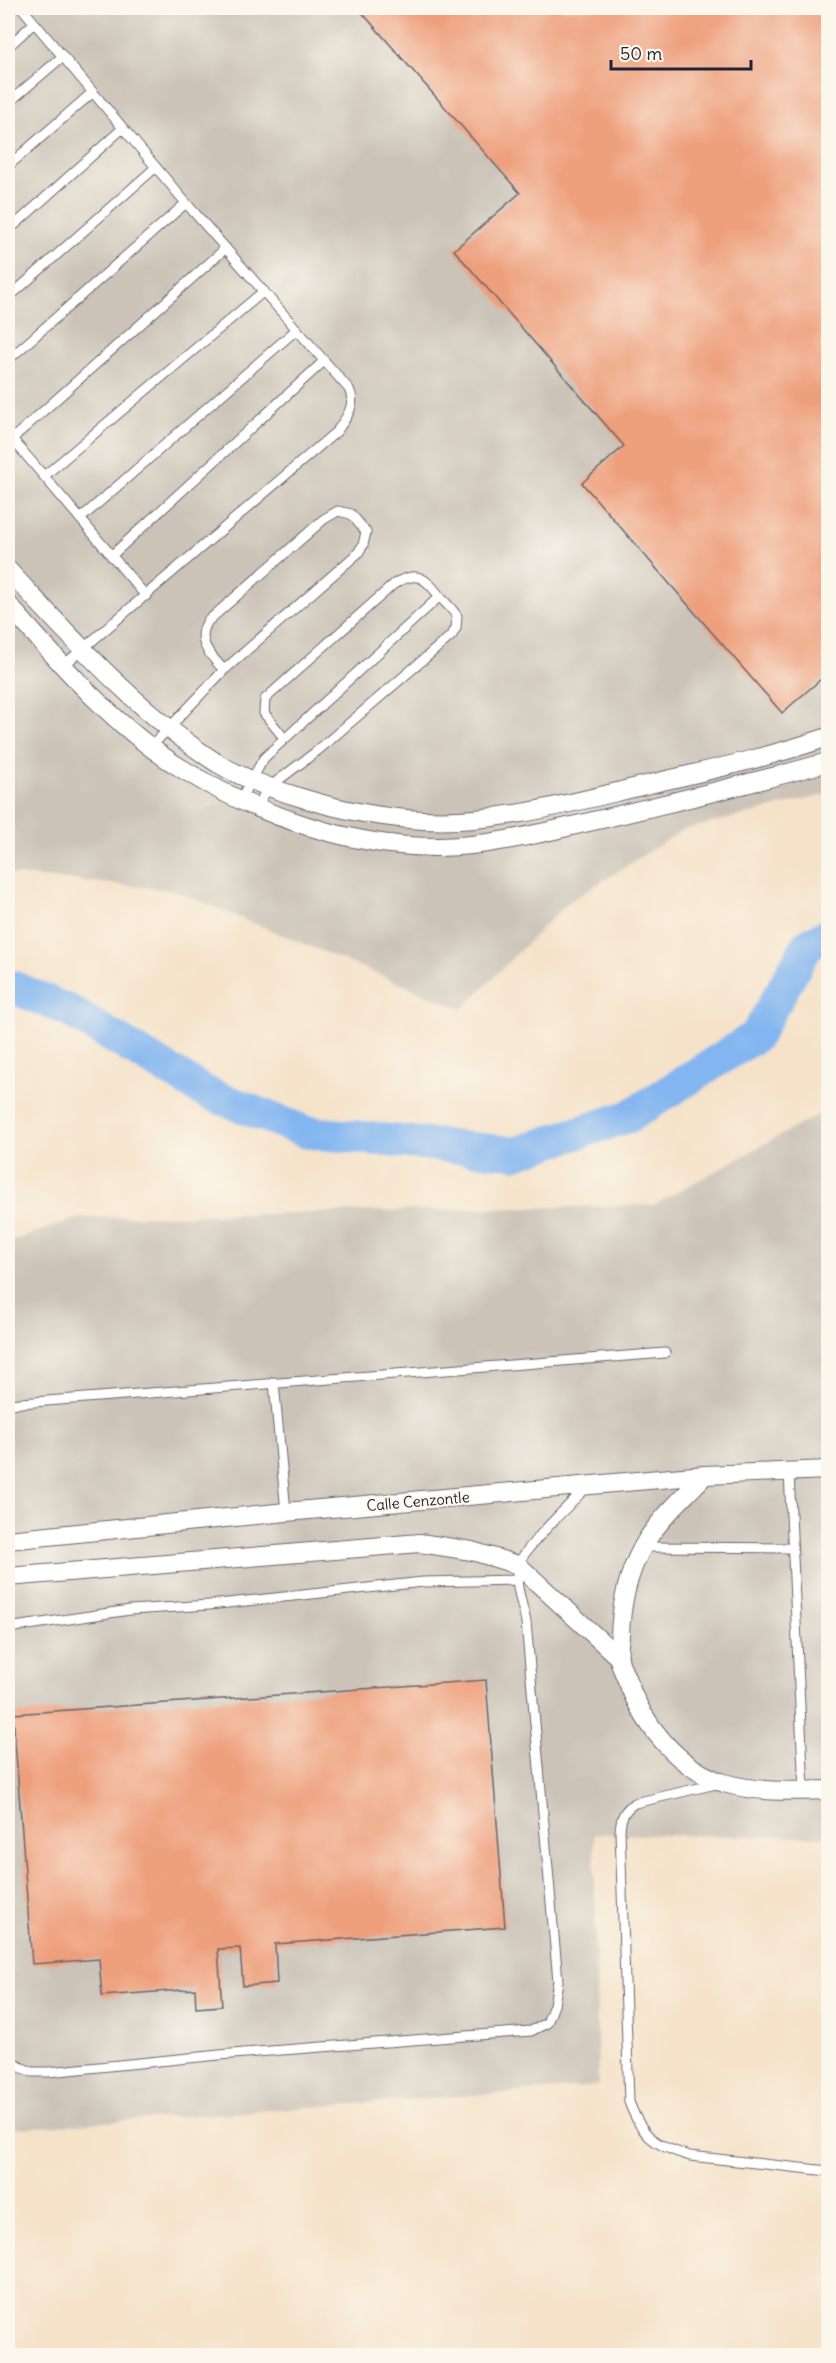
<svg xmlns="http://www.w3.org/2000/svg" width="836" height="2363" font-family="Delius,sans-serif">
<rect width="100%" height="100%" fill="#fbf7ec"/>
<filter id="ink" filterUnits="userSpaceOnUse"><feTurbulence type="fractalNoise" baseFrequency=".0167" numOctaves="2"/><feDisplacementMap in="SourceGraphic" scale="12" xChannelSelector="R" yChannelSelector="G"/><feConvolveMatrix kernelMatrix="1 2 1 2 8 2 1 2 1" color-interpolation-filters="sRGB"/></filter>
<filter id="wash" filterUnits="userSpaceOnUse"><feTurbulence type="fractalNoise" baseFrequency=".008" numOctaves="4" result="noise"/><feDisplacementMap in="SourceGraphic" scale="24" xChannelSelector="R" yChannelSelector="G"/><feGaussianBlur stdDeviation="1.35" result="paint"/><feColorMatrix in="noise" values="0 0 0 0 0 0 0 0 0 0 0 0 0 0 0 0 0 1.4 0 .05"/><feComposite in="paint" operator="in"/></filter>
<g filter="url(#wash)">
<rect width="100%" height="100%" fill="#f5e2c9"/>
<path fill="#cbc3b8" d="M8,8H828V794L683,830L566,904L462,1009L173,890L8,874Z
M828,1109V1837L594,1834L598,2086L8,2129V1242L79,1218L654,1205Z"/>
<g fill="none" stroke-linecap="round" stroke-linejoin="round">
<path stroke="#83b5f0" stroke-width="33" d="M8,985L69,1011L207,1093L306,1132L516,1153L630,1116L756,1036L808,944L828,935"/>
</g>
<g id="blocks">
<path fill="#ee9f7b" d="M358,8H828V673L782,713L582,483L624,446L454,250L520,193Z
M486,1680L505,1927L275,1944L277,1983L243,1986L240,1948L218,1949L222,2006L196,2008L195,1989L102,1996L99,1959L32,1964L13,1714Z"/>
</g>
</g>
<g filter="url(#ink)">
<use href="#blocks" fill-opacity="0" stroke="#6c656d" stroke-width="1.5"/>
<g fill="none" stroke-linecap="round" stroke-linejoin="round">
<g stroke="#6c656d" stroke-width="11">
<path id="service" d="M22,8L186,203L349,389C357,405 346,418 337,431L64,665
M8,47L34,23
M8,103L62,57
M8,166L93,92
M8,231L123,128
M8,298L156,167
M8,360L186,203
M8,434L146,596
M12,439L226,248
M44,476L264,291
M80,519L297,329
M111,556L324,361
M151,747L224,670L358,553L363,545L366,532L351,514L338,511L324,519L208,621C195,641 210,655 224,670
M240,800L264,758L440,596
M256,808L268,788L317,751L452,635L456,628L457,616C452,609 447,604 441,598C426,579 419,569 394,584L265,699L264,713L284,738
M274,1382L286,1512
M8,1404L665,1353
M789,1472L804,1791
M643,1547L792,1548
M8,1628L130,1610L209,1605L423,1582L518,1580
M720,1783L635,1803C624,1810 621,1817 620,1830L629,2102C642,2137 655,2146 690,2156L828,2171
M8,2058L20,2067L32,2072H49L219,2055L531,2031L547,2023L554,2005L558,1981L526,1622C523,1606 514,1583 518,1566C521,1551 572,1502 586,1488"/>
</g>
<g stroke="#6c656d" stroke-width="20">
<path id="minor" d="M8,570C73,639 136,711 217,763C244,779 272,789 302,798C341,810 382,818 424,820C500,824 577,801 650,784C710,770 770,757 828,737
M8,604C59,662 117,730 184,770C257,815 353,848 440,847C495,846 549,831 602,819C678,801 754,783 828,762
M705,1475C683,1498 657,1521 642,1548C627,1576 621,1604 620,1636C619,1643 618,1651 619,1658C620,1666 624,1673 627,1680C643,1724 677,1768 724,1783C758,1793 794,1791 828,1790
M8,1540L286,1512L705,1475L828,1470
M8,1577L420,1543L472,1551L518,1565L619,1658"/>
</g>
<use href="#service" stroke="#fff" stroke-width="9"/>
<use href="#minor" stroke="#fff" stroke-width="18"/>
</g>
</g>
<g text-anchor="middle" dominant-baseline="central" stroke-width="4.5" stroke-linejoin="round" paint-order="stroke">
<g font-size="15" fill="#22223b" stroke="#fbf7ec">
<text transform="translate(418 1501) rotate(-5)">Calle Cenzontle</text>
</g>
</g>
<rect width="836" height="2363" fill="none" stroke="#fbf7ec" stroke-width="30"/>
<path d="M611 60v9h140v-9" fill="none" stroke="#22223b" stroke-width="3"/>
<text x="620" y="60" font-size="18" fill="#22223b" stroke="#fbf7ec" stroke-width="4.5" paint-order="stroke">50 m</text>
</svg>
